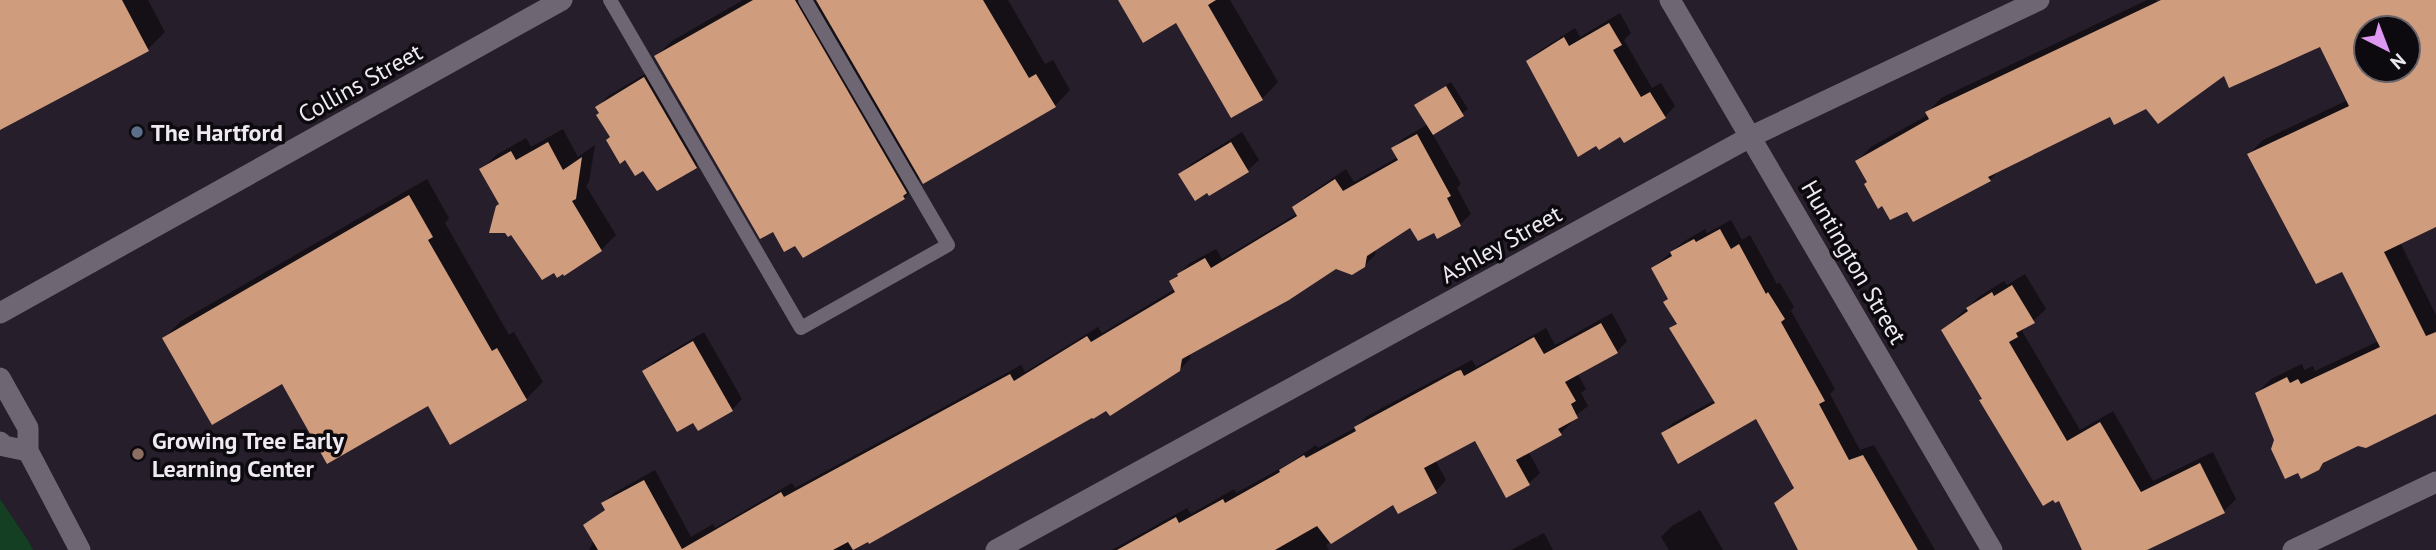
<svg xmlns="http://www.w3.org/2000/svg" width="2436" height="550" font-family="'PT Sans',sans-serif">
<rect width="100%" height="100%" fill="#261e2a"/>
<path fill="#143f23" d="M0,499L29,542L33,550H0Z"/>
<path fill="#0007" fill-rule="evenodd" d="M0,0H148L165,32L148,49L0,128Z
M743,0H1008L1045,64L1053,60L1070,90L1055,106L921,177L918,180L920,182L904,198L656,56L672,41Z
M1120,0H1230L1278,82L1262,99L1177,21Z
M2147,0H2156L2158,5L2168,0H2436V225L2400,242L2436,315V412L2358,444L2330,458L2318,469L2276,440L2257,393L2271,379L2302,364L2304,370L2313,366L2315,371L2379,341L2343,269L2249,154L2263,140L2348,100L2321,45L2225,73L2147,106L2111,115L2000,169L1990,180L1908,210L1869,182L1857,161L1871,147L1928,115L1927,113L1941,98ZM2366,28H2408V70H2366Z
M1620,13L1631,33L1624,40L1652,88L1661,83L1675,106L1665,117L1528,61L1539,51L1575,28L1580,37Z
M655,68L706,156L696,166L643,169L612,137L598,107L608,96Z
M1451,82L1468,109L1432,133L1461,184L1457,188L1471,214L1460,224L1438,237L1434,230L1411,225L1376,248L1375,255L1364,266L1336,267L1191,352L1190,359L1179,370L851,550H589L594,540L585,526L606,508L603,503L614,493L655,470L691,537L713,524L715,528L792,483L795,488L1021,365L1025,372L1098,327L1102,333L1175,289L1171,281L1190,263L1216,249L1222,259L1298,213L1294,208L1305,197L1346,169L1354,182L1398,157L1393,148L1404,138L1428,124L1417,105Z
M563,129L578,157L595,145L589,182L586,186L616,235L601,250L501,203L482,169L496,155L526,138L531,147Z
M1242,132L1259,160L1248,170L1210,194L1180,174L1191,164Z
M427,179L449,218L445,223L509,335L514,332L543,382L526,399L451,442L429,403L283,382L164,338L181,321Z
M1731,220L1742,240L1750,235L1777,284L1780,283L1794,307L1791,311L1835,389L1830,394L1860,450L1874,445L1935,550H1800L1776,503L1795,486L1756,416L1663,434L1673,423L1715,400L1671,328L1678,322L1670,298L1653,268L1683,242L1705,229L1707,233Z
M2025,274L2046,309L2022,331L2080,430L2113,411L2153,481L2213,452L2236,499L2224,511L2143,550H2084L2060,499L1984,398L1943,330L1980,296L2004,281L2007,285Z
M1612,313L1627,341L1617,352L1577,373L1586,389L1581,393L1588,406L1570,420L1572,422L1561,433L1528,451L1540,473L1529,483L1507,496L1476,438L1435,460L1446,480L1436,491L1393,503L1326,545L1329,550H1112L1187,508L1191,514L1234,489L1236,493L1287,465L1316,445L1318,448L1355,428L1367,416L1470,361L1472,360L1476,367L1546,328L1555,345Z
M704,332L742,399L732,410L694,421L645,371L655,361Z
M1700,510L1723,550H1669L1661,537L1672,526Z
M1544,533L1553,550H1511Z"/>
<path fill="#d09c7e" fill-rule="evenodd" d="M0,0H122L149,51L0,130Z
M753,0H795L907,193L903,196L905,199L803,258L795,246L784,252L773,232L760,239L654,56Z
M816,0H983L1029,78L1036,74L1056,107L923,184Z
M1118,0H1216L1208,5L1263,100L1231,118L1176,23L1143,43Z
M2161,0H2436V227L2384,252L2426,336L2436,332V414L2366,448L2358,446L2323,463L2319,470L2301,479L2298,473L2285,479L2271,449L2274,440L2255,393L2287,377L2290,383L2298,379L2301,384L2380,347L2342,272L2316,284L2247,154L2349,106L2320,47L2229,88L2224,76L2158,124L2146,109L2114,125L2110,117L1988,177L1991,181L1913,222L1907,212L1890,220L1882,206L1878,209L1864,184L1867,182L1855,161L1929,119L1925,112ZM2366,28H2408V70H2366Z
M1609,23L1622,45L1613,50L1641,97L1650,92L1666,118L1624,143L1620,137L1599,150L1596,146L1578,157L1526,61L1564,37L1569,46Z
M644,77L697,168L657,191L643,171L635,176L625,160L620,164L606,140L610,137L596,115L599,113L595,107Z
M1446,86L1464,116L1433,135L1414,105Z
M1417,134L1451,196L1447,198L1461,226L1437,239L1434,233L1418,241L1410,228L1367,256L1365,267L1352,275L1336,269L1289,300L1182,359L1180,371L1110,416L1106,411L1093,419L1092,418L869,544L868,542L853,550L848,542L833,550H598L583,525L605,510L601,503L644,480L682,549L781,492L784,497L1010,374L1014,381L1087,336L1091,342L1175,292L1169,281L1178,276L1177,274L1205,258L1211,268L1297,216L1292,207L1335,179L1343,191L1398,160L1391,148Z
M548,142L563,170L582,157L576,199L572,201L602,251L564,276L563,274L557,278L554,273L542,280L511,235L508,237L505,233H489L496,206L499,204L479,169L511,151L516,160Z
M1231,142L1249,172L1209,196L1207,193L1195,201L1178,174Z
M409,195L433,237L428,240L492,351L497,348L527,400L450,445L428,406L327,464L282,384L212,425L162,338Z
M1720,229L1731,249L1739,244L1766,294L1768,292L1785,319L1781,322L1825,401L1819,404L1849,460L1863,455L1918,550H1798L1774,503L1794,488L1756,419L1678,464L1661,433L1715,403L1669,328L1677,324L1663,302L1668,299L1651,268L1672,256L1670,252L1694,239L1696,242Z
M2012,285L2035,323L2016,333L2018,337L2009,342L2067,441L2100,422L2141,492L2200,463L2225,513L2147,550H2082L2059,501L2055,503L2053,500L2043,506L1988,415L1979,400L1982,399L1941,330L1968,311L1966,308L1992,292L1994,296Z
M1601,323L1618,353L1565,382L1576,401L1571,404L1578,418L1558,429L1562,435L1516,460L1530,485L1506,498L1475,441L1424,468L1437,493L1398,514L1393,505L1331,544L1317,526L1275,550H1117L1176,517L1179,523L1223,499L1225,503L1280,472L1279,470L1304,455L1306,458L1356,431L1354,427L1457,371L1461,370L1464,376L1534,337L1544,354Z
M693,341L733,411L698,431L693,423L677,432L642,371Z"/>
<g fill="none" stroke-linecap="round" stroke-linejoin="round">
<path stroke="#6f6673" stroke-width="14" d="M610,0L801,328L948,245L805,0"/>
<path stroke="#6f6673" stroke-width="21" d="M1670,0L1992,550
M996,550L1750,137L2039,0
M2293,550L2436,482"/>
<path stroke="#6f6673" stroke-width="21" d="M0,313L562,0
M0,378L28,428V451L80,550
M0,442L4,446L28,451"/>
</g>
<circle fill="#5c6f8a" stroke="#0d0a0f" stroke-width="2.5" cx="137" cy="132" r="7"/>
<circle fill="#8d6e63" stroke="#0d0a0f" stroke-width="2.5" cx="138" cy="454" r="7"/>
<g text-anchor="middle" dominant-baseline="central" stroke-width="7" stroke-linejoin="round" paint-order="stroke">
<g font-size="24" fill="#efe9f1" stroke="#0d0a0f">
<text transform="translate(360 83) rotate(-29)">Collins Street</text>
<text transform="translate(1501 244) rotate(-29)">Ashley Street</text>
<text transform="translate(1854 262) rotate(60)">Huntington Street</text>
</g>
<g font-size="24" font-weight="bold" fill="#efe9f1" stroke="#0d0a0f" text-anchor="start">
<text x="151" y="132">The Hartford</text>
<text x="152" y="440">Growing Tree Early<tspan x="152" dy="28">Learning Center</tspan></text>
</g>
</g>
<g transform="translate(2387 49) rotate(138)"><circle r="33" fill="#0d0a0f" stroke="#676369" stroke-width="2"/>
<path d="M0-5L12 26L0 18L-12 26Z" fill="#de98f2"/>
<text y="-10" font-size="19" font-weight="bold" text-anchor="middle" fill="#efe9f1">N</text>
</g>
</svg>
